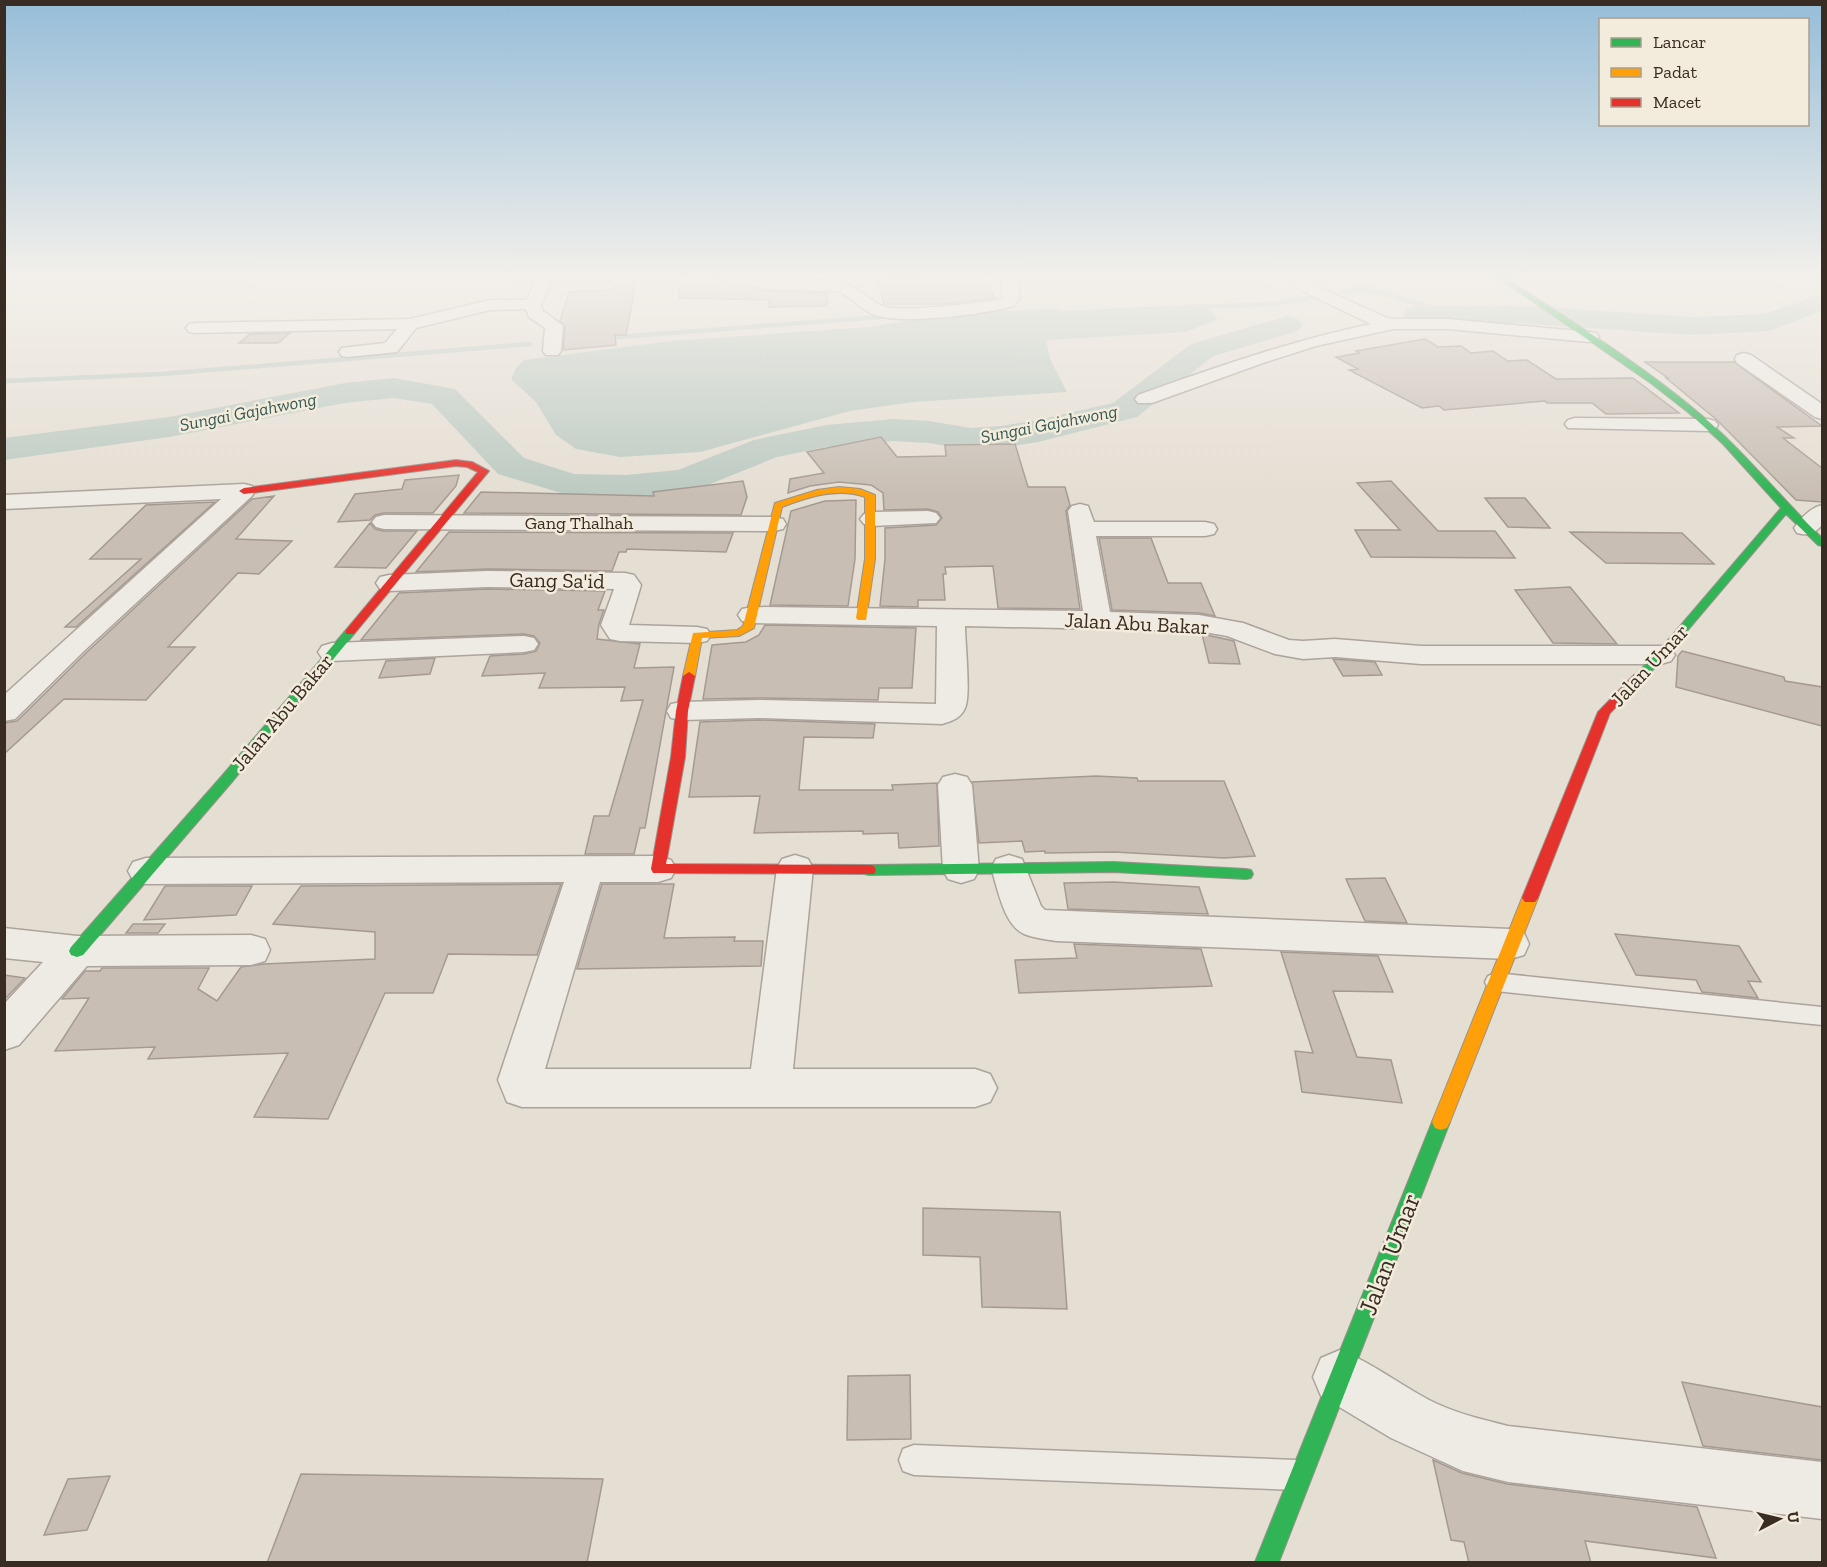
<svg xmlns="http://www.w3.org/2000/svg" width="1827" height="1567" font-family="'Zilla Slab',serif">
<rect width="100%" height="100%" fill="#e5ded3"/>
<path fill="#bccac1" d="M1205,304L1218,319L1186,332L1046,340L1050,359L1067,392L913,402L850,411L700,452L620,457L576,449L556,435L536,402L511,379L516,368L524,360L671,341L869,327L930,317Z"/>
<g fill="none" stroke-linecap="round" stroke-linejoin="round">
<path stroke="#bccac1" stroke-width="4.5" d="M1197,307L1274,304L1356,290H1371L1454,314
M963,314L1060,311
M604,338L895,316
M4,381L161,374L530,344"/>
<path fill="#bccac1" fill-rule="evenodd" d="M1822,294V311L1769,331L1692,335L1517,323L1417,324L1407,321L1403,315L1407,309L1417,306L1517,305L1692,317L1765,314Z
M1288,316L1298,319L1303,325L1298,331L1213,356L1137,417L1038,442L1001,448L971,450L929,443L894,441L826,447L777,457L698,489L626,499L571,496L498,474L432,404L394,398L345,403L169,437L4,460V438L169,417L345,383L394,378L455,389L524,458L574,474L626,475L678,470L754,440L826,425L894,419L929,421L971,428L1001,426L1038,420L1113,403L1191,344Z"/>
</g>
<path fill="#c8beb4" stroke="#a59a92" stroke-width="1.5" d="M627,276H637L626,335H615L616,345L563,350L565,326L560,321L569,292L611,290Z
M680,276H715L719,281L765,291L827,293V306L768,307L770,300L679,298Z
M914,276H984L995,298L945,304H884L878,280L913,279Z
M290,333L278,343H239L250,334Z
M1425,339L1438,347L1461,346L1471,353L1493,351L1508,361L1527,360L1556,379L1633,378L1679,413L1606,414L1592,403H1547L1545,401L1444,410L1439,406L1422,408L1349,370L1358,369L1336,357L1359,353L1356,351Z
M1645,362H1734L1822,426L1777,427L1794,438H1783L1822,468V502L1796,500L1717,420L1666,378H1668Z
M881,437L897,457L946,456L945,445L1015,444L1028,487H1065L1070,505L1066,511L1080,609L998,608L993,566L945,567L946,574H943L945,600H918V607L880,606L885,559V528L936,525L942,518L938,512L928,509L884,510L883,493L871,485L839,482L810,486L788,493L790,479L824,473L807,452Z
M459,475L456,486L433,513H384L375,515L370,520L338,522L355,494L402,489L405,480Z
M743,481L747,497L741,515L464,513L481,492L654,496L653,492Z
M1391,481L1438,531H1495L1515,558L1371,557L1355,530H1400L1357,483Z
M274,496L236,539L292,541L259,574L238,573L168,647H195L146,700L64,699L4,754V723L17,721L87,652L252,499Z
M1485,498H1525L1550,528L1508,527Z
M856,500L855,559L848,606L770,605L791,511L825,501Z
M215,502L76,627H65L141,559H90L146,505Z
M370,523L375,529L383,531H417L386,568L335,567Z
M449,532L733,533L726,552L627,549L626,552H619L612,571L487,569L416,572Z
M1570,532L1682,533L1714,564L1606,563Z
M1099,538H1151L1168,583H1201L1215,616L1199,613L1112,610Z
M1570,587L1617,644L1553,643L1515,590Z
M487,589L605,591L598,610H604L599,624L597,639L640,644L634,668L674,667L645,828H640L634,854H585L594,816H609L643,700L621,701L625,687L539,688L545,673L482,676L490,656L524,654L536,651L540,643L534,636L524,634L361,640L399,593Z
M765,625L916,628L912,688H879L878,700L759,698L703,699L712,645L746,642L759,635Z
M1202,634L1234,641L1240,664L1209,663Z
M1682,651L1784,677L1785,681L1822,687V726L1676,687L1678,656Z
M435,658L430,674L379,678L386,661Z
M1333,659L1375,662L1382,675L1343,676Z
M759,720L875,724L873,738L804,737L799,790H893L892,785L937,783L939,846L899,848L898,833L863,834V831L754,833L760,796L689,797L700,722Z
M1096,776L1137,778L1138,781H1224L1255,856L1224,858L1114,852L1045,853V851L1025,852L1022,841L979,843L972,782Z
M1385,878L1407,923L1365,921L1346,879Z
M1114,882L1199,887L1208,914L1068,909L1064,883Z
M561,884L537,955L448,954L433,993H385L328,1119L254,1117L288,1053L148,1059L155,1047L55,1051L89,998L62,999L85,971H100L102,968H209L198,989L217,1001L241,967L264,964L375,959V932L273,924L301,886Z
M602,884H674L664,938L735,937L734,941H763L761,966L577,969Z
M165,886H252L236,915L144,920Z
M133,924H165L158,933H126Z
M1615,934L1739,946L1761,982L1748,981L1758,998L1702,992L1696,980L1636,975Z
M1074,944L1201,949L1212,986L1019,993L1015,960L1077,958Z
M1281,952L1378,956L1393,992L1333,991L1357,1057L1391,1060L1402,1103L1302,1092L1295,1051L1313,1053Z
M4,975L25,978L4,1000Z
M923,1208L1060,1212L1067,1309L982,1307L980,1257L923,1255Z
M910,1375L911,1439L847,1440L848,1376Z
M1682,1382L1822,1407V1460L1703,1446Z
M1433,1460L1462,1473L1507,1484L1697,1507L1716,1558L1585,1541L1591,1563H1469L1464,1542L1451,1540Z
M301,1474L603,1479L587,1563H267Z
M110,1476L87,1530L44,1535L68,1479Z"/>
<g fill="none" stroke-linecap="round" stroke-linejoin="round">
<g stroke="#aba49b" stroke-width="3">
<path id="lane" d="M1496,973L1822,1007V1025L1496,991L1488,988L1485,982L1488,976Z
M914,1445L1296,1460L1307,1464L1311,1475L1307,1486L1296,1490L914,1475L903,1471L899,1460L903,1449Z"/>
</g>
<g stroke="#aba49b" stroke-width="3">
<path id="street" d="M537,276H553L541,305L543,311L563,326L561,351L558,355H546L543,351L545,328L529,317L526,309L490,310L416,328L397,352L348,357L342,356L339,352L342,348L385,343L397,329L195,333L189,332L186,328L189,324L195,323L410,319L490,300H527Z
M717,276L823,280L825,276H841L838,281C858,286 866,299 882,306C900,313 981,303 1003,299L1001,276H1017L1020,298L1014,306C984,314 903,325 875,315C860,310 852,296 837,291L765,289L740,282L719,279Z
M1284,276H1302L1320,288L1390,319H1448L1590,332L1596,333L1599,337L1596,341L1590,342L1448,329H1393L1316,346L1263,363L1152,403H1138L1135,399L1138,395C1215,367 1291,341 1371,324L1308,294Z
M1744,353L1751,355L1822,404V419L1815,417L1737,363L1735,359L1737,355Z
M1575,418L1708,419L1715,421L1718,425L1715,429L1708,431L1568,428L1565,424L1568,420Z
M244,484L252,486L255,491L252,496L85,650L15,719L4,721V695L221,499L4,509V495Z
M1080,504L1088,506L1094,522H1205L1214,524L1217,529L1214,534L1205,536H1096L1110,612L1199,615L1243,623L1289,640L1303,641L1335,639L1421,646H1661L1671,649L1675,655L1671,661L1661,664H1421L1335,657L1303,659L1275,654L1227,636L1199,631L965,626C965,642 971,696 965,708C961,718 952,721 942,724L759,718L682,720L671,718L667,711L671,704L682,702L759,700L936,704L937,626L752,623L742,621L738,615L742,609L752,607L1083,611L1068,511L1072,506Z
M1822,505V525C1814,534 1809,536 1797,533L1794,528C1801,518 1810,508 1822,505Z
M928,511L936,513L940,518L936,523L872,526L864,524L860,519L864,514L872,512Z
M384,515L774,517L783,519L786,524L783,529L774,531L384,529L376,527L372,522L376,517Z
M487,571L625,573L634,575L641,585L629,625L697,627L707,629L711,635L707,641L697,643L620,641L610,639L601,625L614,589L487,587L389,591L380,589L376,583L380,577L389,575Z
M524,636L534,638L538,644L534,650L524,652L332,661L322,658L318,652L322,646L332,643Z
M955,774L967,777L972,785L979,870L974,879L961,883L948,879L943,870L938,785L943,777Z
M795,855L808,859L813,868L793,1069H975L990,1074L997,1088L990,1102L975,1107H522L507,1102L498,1080L564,882L146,884L133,880L128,871L133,862L146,858L658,856L671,860L676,869L671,878L658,882H600L545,1069H751L777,868L782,859Z
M1009,855L1022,859L1041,906L1045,910L1510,929L1524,933L1529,944L1524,955L1510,959L1056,941C1045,939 1034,938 1024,934C1003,924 998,888 991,868L996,859Z
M4,928L77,936L251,935L265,939L270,950L265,961L251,965L87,966L19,1045L4,1050V1004L43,962L4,958Z
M1340,1350C1372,1363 1399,1384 1429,1400C1454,1413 1481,1419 1508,1426L1822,1462V1519L1508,1482L1463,1471L1391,1438L1321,1396L1313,1377L1321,1358Z"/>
</g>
<g stroke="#9a938b" stroke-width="2">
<path id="fast" d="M1496,276H1503C1567,319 1634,359 1694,409C1741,447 1779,496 1822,538V546L1818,545L1786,514L1665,657L1642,681L1638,682L1632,678L1657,653L1781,508L1723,444L1689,413L1652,384Z
M350,629L354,630V634L231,783L83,955L77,957L71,955L69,951L71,947L221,777L346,630Z
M1114,862L1246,869L1251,870L1253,874L1251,878L1246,879L1114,872L869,875L864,874L862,870L864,866L869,865Z
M1441,1114L1447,1116L1450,1122L1279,1562H1255L1432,1122L1435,1116Z"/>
</g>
<g stroke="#9a938b" stroke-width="2">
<path id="slow" d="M839,487L860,489L875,495V559L866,620H858L856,618L865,559V497C838,487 808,497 782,507L754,628L739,636L702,638L695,676L693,679H685L683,676L693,633L737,630L743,626L775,503L817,490Z
M1530,892L1535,894L1538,898L1450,1122L1447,1128L1441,1130L1435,1128L1432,1122L1522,898L1525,894Z"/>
</g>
<g stroke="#9a938b" stroke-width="2">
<path id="jam" d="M456,460L472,462L489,471L354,634H346V630L478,472L467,467L456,466L244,494L239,491L244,488Z
M689,672L695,676L688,711L685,757L666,864L869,865L874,866L876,870L874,874L653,873L651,869L671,757L676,711L683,676Z
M1638,674L1644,678L1642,681L1610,713L1538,898L1535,902H1525L1522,898L1598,712L1634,675Z"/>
</g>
<use href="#lane" fill="#eeeae4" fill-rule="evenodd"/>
<use href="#street" fill="#eeeae4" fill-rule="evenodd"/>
<use href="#fast" fill="#30b455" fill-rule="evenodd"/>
<use href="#slow" fill="#ff9f0a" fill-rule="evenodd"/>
<use href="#jam" fill="#e5322d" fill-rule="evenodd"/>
</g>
<linearGradient id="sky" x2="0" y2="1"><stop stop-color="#96bdd8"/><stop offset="0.56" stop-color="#f3f0eb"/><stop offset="1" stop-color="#f3f0eb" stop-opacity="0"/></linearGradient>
<rect width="1827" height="495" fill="url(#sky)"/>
<g text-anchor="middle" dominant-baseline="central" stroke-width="5" stroke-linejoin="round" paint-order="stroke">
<g font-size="18" font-style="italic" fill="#345853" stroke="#f3ebdb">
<text transform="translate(248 412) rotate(-11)">Sungai Gajahwong</text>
<text transform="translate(1049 424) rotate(-11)">Sungai Gajahwong</text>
</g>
<g font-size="18" fill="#392d23" stroke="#f3ebdb">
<text x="579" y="523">Gang Thalhah</text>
</g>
<g font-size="21" fill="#392d23" stroke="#f3ebdb">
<text transform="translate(557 580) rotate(1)">Gang Sa'id</text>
<text transform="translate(1137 623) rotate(3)">Jalan Abu Bakar</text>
<text transform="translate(1649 665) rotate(-47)">Jalan Umar</text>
<text transform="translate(282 712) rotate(-50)">Jalan Abu Bakar</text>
</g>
<g font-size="26" fill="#392d23" stroke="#f3ebdb">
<text transform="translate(1389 1254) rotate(-69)">Jalan Umar</text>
</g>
</g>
<rect width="1827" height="1567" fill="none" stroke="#392d23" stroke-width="12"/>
<rect x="1599" y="18" width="210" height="108" fill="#f3ebdb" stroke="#a99f91" stroke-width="1.5"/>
<rect x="1611" y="38" width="30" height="9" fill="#30b455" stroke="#a99f91" stroke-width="1.5"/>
<text x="1653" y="48" font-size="18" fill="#392d23">Lancar</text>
<rect x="1611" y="68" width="30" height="9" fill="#ff9f0a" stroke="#a99f91" stroke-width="1.5"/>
<text x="1653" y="78" font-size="18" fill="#392d23">Padat</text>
<rect x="1611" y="98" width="30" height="9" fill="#e5322d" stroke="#a99f91" stroke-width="1.5"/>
<text x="1653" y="108" font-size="18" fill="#392d23">Macet</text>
<g transform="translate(1779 1519) rotate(83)" stroke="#f3ebdb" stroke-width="4.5" paint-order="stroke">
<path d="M0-4.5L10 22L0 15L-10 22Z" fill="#392d23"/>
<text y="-9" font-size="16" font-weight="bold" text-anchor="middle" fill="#392d23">U</text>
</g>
</svg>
